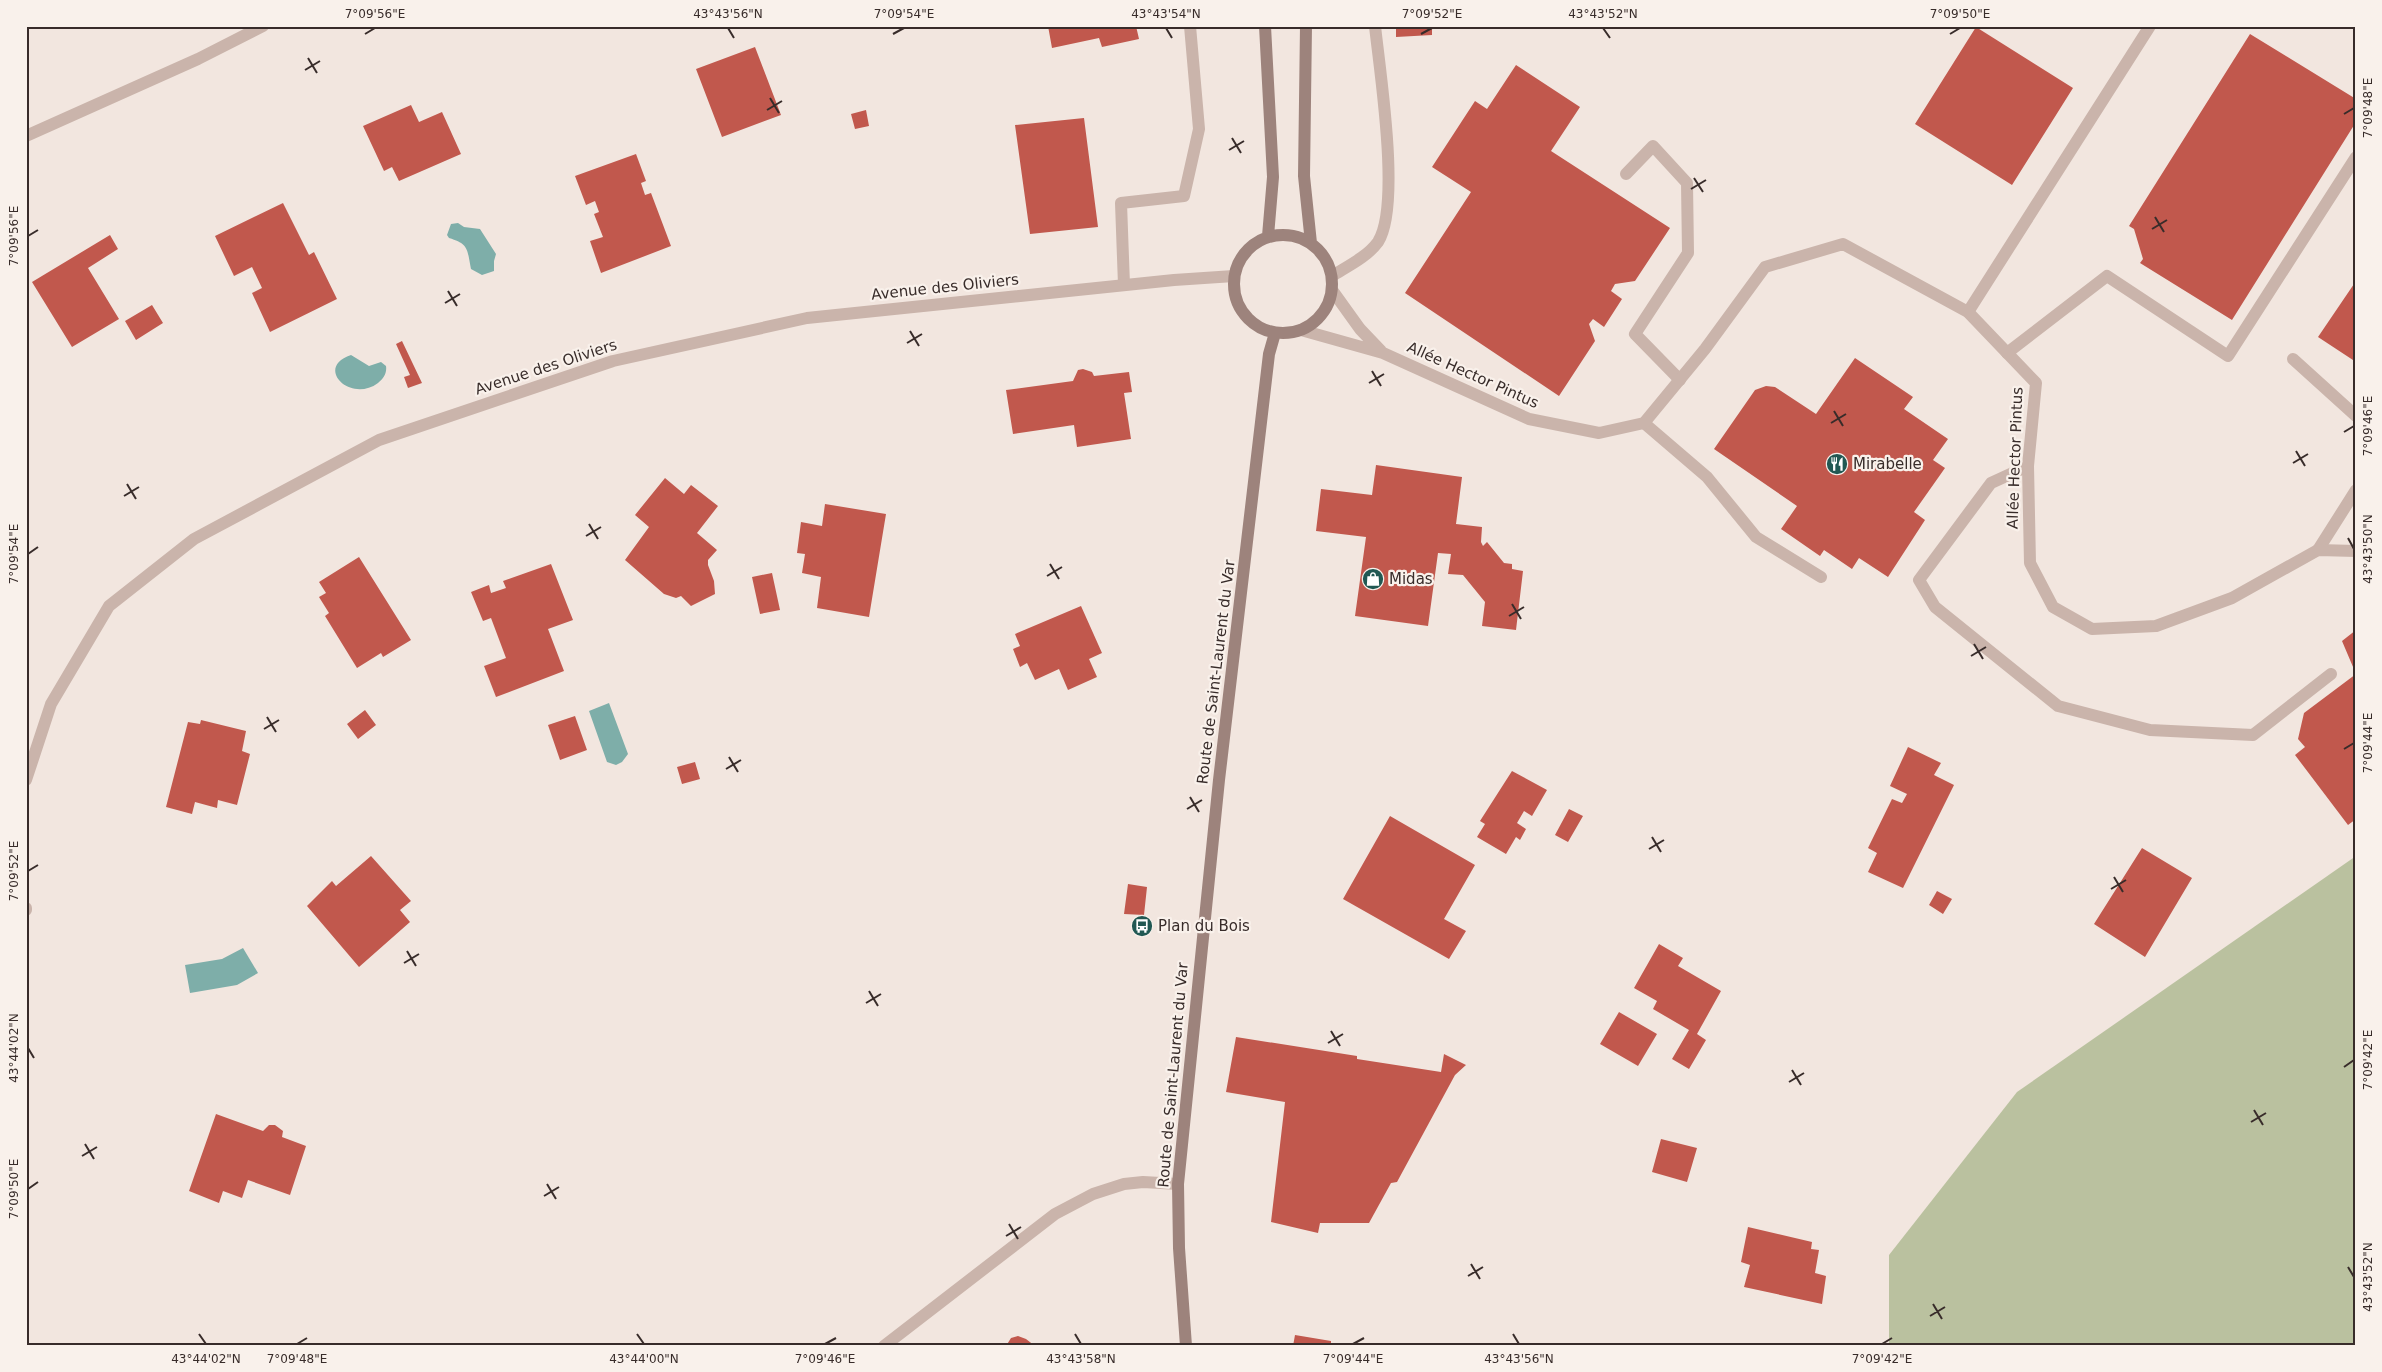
<svg xmlns="http://www.w3.org/2000/svg" width="2382" height="1372" font-family="'DejaVu Sans',sans-serif">
<rect width="100%" height="100%" fill="#f2e6df"/>
<path fill="#bac19f" d="M2356,856V1346H1889V1255L2017,1092Z"/>
<path fill="#7eaea9" d="M458,223L464,227L480,229L496,254L494,261V271L482,275L471,269C467,249 469,244 449,238L447,235L451,224Z
M351,355L369,366L381,362L386,366C387,373 384,378 378,383C350,404 314,367 351,355Z
M609,703L628,754L622,762L616,765L607,762L589,711Z
M243,948L258,973L237,985L190,993L185,965L222,959Z"/>
<path fill="#c1584d" d="M1048,26H1136L1139,39L1102,47L1099,38L1052,48Z
M1396,26H1432V35L1396,37Z
M1976,27L2073,88L2012,185L1915,124Z
M2250,34L2356,99V122L2232,320L2140,263L2143,259L2134,229L2129,226Z
M755,47L781,115L722,137L696,69Z
M1516,65L1580,107L1551,151L1670,228L1635,281L1615,284L1611,291L1622,299L1604,327L1593,319L1589,324L1595,341L1559,396L1405,293L1471,192L1432,167L1475,101L1487,109Z
M411,105L419,122L442,112L461,154L399,181L392,167L384,171L363,126Z
M866,110L869,126L855,129L851,114Z
M1084,118L1098,227L1030,234L1015,125Z
M636,154L646,181L641,183L645,195L651,193L671,246L601,273L590,241L603,237L594,214L599,212L595,201L586,205L575,176Z
M283,203L309,255L314,252L337,299L270,332L252,293L262,288L252,267L234,276L215,236Z
M110,235L118,249L88,268L119,319L72,347L32,282Z
M2356,281V362L2318,337Z
M152,305L163,323L136,340L125,321Z
M402,341L422,383L408,388L404,377L410,375L396,344Z
M1855,358L1913,397L1904,409L1948,439L1933,460L1945,468L1914,512L1925,520L1888,577L1859,558L1852,569L1824,550L1820,556L1781,529L1797,506L1714,449L1755,390L1766,386L1775,387L1816,414Z
M1083,369L1092,372L1094,376L1129,372L1132,392L1124,393L1131,439L1077,447L1074,425L1013,434L1006,390L1073,381L1078,370Z
M1376,465L1462,477L1456,524L1482,527L1481,542L1483,546L1487,542L1504,563L1512,564V569L1523,571L1516,630L1482,626L1485,602L1463,575L1448,574L1451,554L1438,553L1428,626L1355,616L1366,537L1316,531L1321,489L1372,495Z
M665,478L684,494L691,485L718,506L697,533L717,550L708,560V565L714,581L715,594L691,606L681,596L676,598L664,594L625,560L649,527L635,515Z
M825,504L886,514L869,617L817,608L821,577L802,573L805,554L797,553L801,522L822,526Z
M359,557L411,640L383,657L381,653L357,668L325,616L329,613L319,597L326,593L319,582Z
M551,564L573,620L548,629L564,671L496,697L484,666L506,658L491,618L483,621L471,592L489,585L491,593L506,588L503,581Z
M772,573L780,610L760,614L752,577Z
M1081,606L1102,653L1089,659L1097,677L1068,690L1059,669L1035,680L1027,663L1020,667L1013,649L1020,646L1015,634Z
M2356,630V819L2348,825L2295,755L2305,747L2298,739L2304,713L2356,674L2342,641Z
M365,710L376,725L358,739L347,724Z
M575,716L587,750L560,760L548,725Z
M201,720L246,731L242,751L250,754L237,805L218,800L217,808L195,802L192,814L166,807L188,722L200,724Z
M1908,747L1941,763L1934,775L1954,785L1903,888L1868,872L1877,853L1868,848L1892,799L1902,803L1907,794L1890,786Z
M695,762L700,779L682,784L677,767Z
M1512,771L1547,790L1532,816L1524,811L1517,823L1526,829L1520,840L1516,837L1506,854L1477,837L1485,824L1480,821Z
M1569,809L1583,816L1568,842L1555,835Z
M1390,816L1475,865L1444,919L1466,931L1449,959L1343,899Z
M2142,848L2192,878L2145,957L2094,924Z
M371,856L411,901L400,910L410,922L359,967L307,906L332,881L336,886Z
M1128,884L1147,887L1144,915L1124,914Z
M1937,891L1952,899L1943,914L1929,905Z
M1659,944L1683,958L1678,966L1721,991L1697,1034L1706,1040L1689,1069L1672,1059L1689,1030L1653,1009L1657,1001L1634,988Z
M1619,1012L1657,1034L1638,1066L1600,1044Z
M1236,1037L1357,1056V1059L1441,1072L1444,1054L1466,1065L1455,1075L1397,1182L1391,1183L1369,1223H1320L1318,1233L1271,1222L1285,1102L1226,1092Z
M216,1114L263,1131L269,1125H275L283,1131L282,1137L306,1146L290,1195L248,1180L242,1198L223,1191L219,1203L189,1191Z
M1661,1139L1697,1148L1687,1182L1652,1172Z
M1748,1227L1812,1242L1811,1249L1819,1250L1815,1273L1826,1276L1822,1304L1744,1287L1750,1265L1741,1262Z
M1295,1335L1331,1341V1346H1293Z
M1018,1336L1026,1339L1035,1346H1006L1011,1338Z"/>
<g fill="none" stroke-linecap="round" stroke-linejoin="round">
<path stroke="#cab4ab" stroke-width="12" d="M26,136L198,59L263,26
M1626,174L1653,146L1687,183L1688,253L1635,334L1680,380
M1332,276C1348,266 1367,257 1378,242C1401,206 1380,73 1375,26
M1124,285L1121,203L1184,196L1199,129L1190,26
M1968,312L2150,26
M2007,353L2107,276L2228,356L2356,157
M2293,359L2356,416
M1644,423L1707,477L1756,537L1821,577
M2028,466L1991,483L1919,580L1935,607L2058,706L2150,730L2253,735L2331,674
M2318,550L2356,490"/>
<path stroke="#cab4ab" stroke-width="12" d="M1332,290L1360,329L1381,351
M1301,330L1383,353L1529,419L1599,433L1644,423L1705,349L1765,267L1843,244L1968,312L2036,383L2028,466L2030,563L2053,607L2092,629L2156,626L2232,598L2318,550L2356,551
M26,780L51,704L109,606L194,539L379,440L613,361L807,318L1174,280L1234,276
M26,908V910
M884,1346L1055,1214L1093,1194L1124,1184L1143,1182L1178,1184"/>
<path stroke="#9d837c" stroke-width="12" d="M1265,26L1273,177L1268,236
M1306,26L1304,176L1311,243
M1234 284a49 49 0 1 1 98 0a49 49 0 1 1-98 0Z
M1186,1346L1179,1248L1178,1184L1219,780L1269,354L1275,333"/>
</g>
<path fill="none" stroke="#382c2a" stroke-width="2" d="M728,28L734,38M1166,28L1172,38M1603,28L1610,38M365,34L375,28M893,34L904,28M1421,34L1432,28M1950,34L1960,28M308,58L317,73M305,70L320,61M770,98L779,113M767,110L782,101M2344,114L2354,108M1232,138L1241,153M1229,150L1244,141M1694,178L1703,192M1691,189L1706,180M2155,217L2164,232M2152,229L2167,220M28,236L38,230M448,291L457,306M445,303L460,294M910,331L919,346M907,343L922,334M1372,371L1381,386M1369,383L1384,374M1834,411L1843,426M1831,423L1846,414M2344,432L2354,426M2296,451L2305,466M2293,463L2308,454M127,484L136,499M124,496L139,487M589,524L598,539M586,536L601,527M2348,538L2354,549M28,554L38,547M1050,564L1059,579M1047,576L1062,567M1512,604L1521,619M1509,616L1524,607M1974,644L1983,659M1971,656L1986,647M267,717L276,732M264,729L279,720M2344,749L2354,743M729,757L738,772M726,769L741,760M1190,797L1199,812M1187,809L1202,800M1652,837L1661,852M1649,849L1664,840M28,871L38,865M2114,877L2123,892M2111,889L2126,880M407,951L416,966M404,963L419,954M869,991L878,1006M866,1003L881,994M1331,1031L1340,1046M1328,1043L1343,1034M28,1048L34,1058M2344,1067L2354,1060M1792,1070L1801,1085M1789,1082L1804,1073M2254,1110L2263,1125M2251,1122L2266,1113M85,1144L94,1159M82,1156L97,1147M547,1184L556,1199M28,1189L38,1182M544,1196L559,1187M1009,1224L1018,1239M1006,1236L1021,1227M1471,1264L1480,1279M2348,1267L2354,1277M1468,1276L1483,1267M1933,1304L1942,1319M1930,1316L1945,1307M199,1334L206,1344M637,1334L644,1344M1075,1334L1081,1344M1513,1334L1519,1344M297,1344L307,1338M825,1344L836,1338M1353,1344L1364,1338M1882,1344L1892,1338"/>
<defs>
<g id="restaurant-disc" transform="scale(1.125)"><circle r="9.5" fill="#215853" stroke="#f9f1eb"/><path d="M-5-6h1v4h1v-4h1v4h1v-4h1v5L-1.5 .5V6h-2V.5L-5-1ZM5-6V6H3V1.5H1.5Q1.5-4 5-6Z" fill="#fff"/></g>
<g id="shop-disc" transform="scale(1.125)"><circle r="9.5" fill="#215853" stroke="#f9f1eb"/><path d="M-5-2.5h2.3a2.7 3.5 0 0 1 5.4 0H5L5.5 6h-11ZM-1.5-2.5h3a1.5 2.3 0 0 0-3 0Z" fill="#fff"/></g>
<g id="bus-disc" transform="scale(1.125)"><circle r="9.5" fill="#215853" stroke="#f9f1eb"/><path d="M-5-6H5V4H4V6H2V4H-2V6H-4V4H-5ZM-3.5-4V0h7V-4ZM-3.5 1.2v1.5H-2V1.2ZM2 1.2v1.5H3.5V1.2Z" fill="#fff"/></g>
</defs>
<g fill-rule="evenodd">
<use href="#restaurant-disc" x="1837" y="464"/>
<use href="#shop-disc" x="1373" y="579"/>
<use href="#bus-disc" x="1142" y="926"/>
</g>
<g text-anchor="middle" dominant-baseline="central" stroke-width="4.5" stroke-linejoin="round" paint-order="stroke">
<g font-size="15" fill="#382c2a" stroke="#f9f1eb">
<text transform="translate(945 287) rotate(-6)">Avenue des Oliviers</text>
<text transform="translate(546 367) rotate(-18)">Avenue des Oliviers</text>
<text transform="translate(1473 375) rotate(24)">Allée Hector Pintus</text>
<text transform="translate(2015 458) rotate(-88)">Allée Hector Pintus</text>
<text transform="translate(1216 672) rotate(-83)">Route de Saint-Laurent du Var</text>
<text transform="translate(1173 1075) rotate(-85)">Route de Saint-Laurent du Var</text>
</g>
<g font-size="15" fill="#382c2a" stroke="#f9f1eb" text-anchor="start">
<text x="1853" y="464">Mirabelle</text>
<text x="1389" y="579">Midas</text>
<text x="1158" y="926">Plan du Bois</text>
</g>
</g>
<rect width="2382" height="1372" fill="none" stroke="#f9f1eb" stroke-width="55"/>
<rect x="28" y="28" width="2326" height="1316" fill="none" stroke="#382c2a" stroke-width="2"/>
<g font-size="12" text-anchor="middle" fill="#382c2a">
<text x="375" y="18">7°09'56"E</text>
<text x="728" y="18">43°43'56"N</text>
<text x="904" y="18">7°09'54"E</text>
<text x="1166" y="18">43°43'54"N</text>
<text x="1432" y="18">7°09'52"E</text>
<text x="1603" y="18">43°43'52"N</text>
<text x="1960" y="18">7°09'50"E</text>
<text transform="translate(2368 108) rotate(-90)" y="4">7°09'48"E</text>
<text transform="translate(14 236) rotate(-90)" y="4">7°09'56"E</text>
<text transform="translate(2368 426) rotate(-90)" y="4">7°09'46"E</text>
<text transform="translate(2368 549) rotate(-90)" y="4">43°43'50"N</text>
<text transform="translate(14 554) rotate(-90)" y="4">7°09'54"E</text>
<text transform="translate(2368 743) rotate(-90)" y="4">7°09'44"E</text>
<text transform="translate(14 871) rotate(-90)" y="4">7°09'52"E</text>
<text transform="translate(14 1048) rotate(-90)" y="4">43°44'02"N</text>
<text transform="translate(2368 1060) rotate(-90)" y="4">7°09'42"E</text>
<text transform="translate(14 1189) rotate(-90)" y="4">7°09'50"E</text>
<text transform="translate(2368 1277) rotate(-90)" y="4">43°43'52"N</text>
<text x="206" y="1363">43°44'02"N</text>
<text x="297" y="1363">7°09'48"E</text>
<text x="644" y="1363">43°44'00"N</text>
<text x="825" y="1363">7°09'46"E</text>
<text x="1081" y="1363">43°43'58"N</text>
<text x="1353" y="1363">7°09'44"E</text>
<text x="1519" y="1363">43°43'56"N</text>
<text x="1882" y="1363">7°09'42"E</text>
</g>
</svg>
